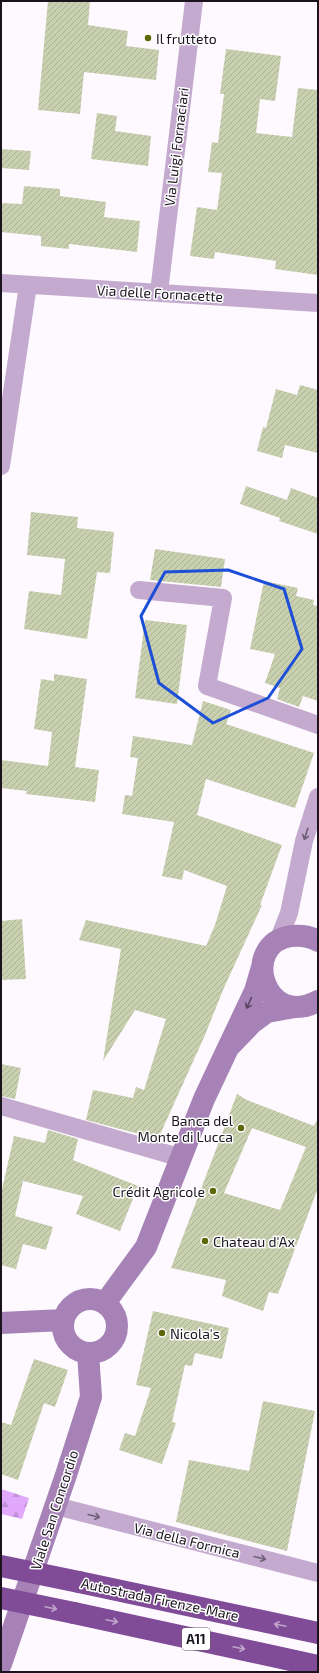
<svg xmlns="http://www.w3.org/2000/svg" width="319" height="1673" font-family="'Exo 2',sans-serif">
<defs>
<pattern id="forest-firs" width="22" height="20" patternUnits="userSpaceOnUse"><rect width="22" height="20" fill="#e1a8fb"/><path d="M5 1l3.5 6h-7zM16 11l3.5 6h-7z" fill="#c090d7"/></pattern>
<pattern id="building-hatch" width="6" height="6" patternUnits="userSpaceOnUse"><rect width="6" height="6" fill="#c9d0af"/><path d="M-1 1l2-2M0 6l6-6M5 7l2-2" fill="none" stroke="#acb296"/></pattern>
</defs>
<rect width="100%" height="100%" fill="#fdf9ff"/>
<path fill="url(#forest-firs)" d="M1,1489L29,1498L22,1519L1,1514Z"/>
<path fill="url(#building-hatch)" fill-rule="evenodd" d="M48,1H90L88,25L128,31L126,46L159,50L156,80L84,72L80,114L38,110Z
M226,49L281,56L275,101L260,99L256,133L292,137L298,88L318,90V275L275,269L276,261L215,252L214,259L190,256L197,207L217,210L222,173L208,172L212,142L218,143L224,94H220Z
M97,113L117,116L115,131L151,136L148,166L91,159Z
M1,149L31,151L29,170L1,168Z
M24,186L60,189V196L106,202L104,217L140,221L137,252L69,244V249L41,246V236L1,232V203L22,204Z
M300,385L318,390V453L285,445L282,458L257,451L263,427L266,428L276,389L297,395Z
M246,486L287,500L291,488L318,498V534L279,521L280,518L240,504Z
M31,512L78,517L77,528L114,532L110,573L97,572L87,639L24,629L29,591L61,595L65,559L27,555Z
M155,549L225,559L221,587L150,580Z
M264,581L298,588L296,596L314,600L313,605L318,606V701L303,696L299,707L277,699L280,688L265,683L275,654L250,649Z
M145,620L187,625L177,704L135,698Z
M54,674L87,679L75,767L99,770L95,802L26,794L27,791L1,788V760L48,766L52,732L34,729L41,679L54,681Z
M203,701L231,710L226,724L314,753L295,808L206,779L197,815L282,845L260,905H262L223,990L205,1035L158,1139L86,1120L93,1090L133,1098L136,1087L144,1090L166,1019L135,1010L103,1061L121,949L79,940L86,920L206,946L215,925L227,886L184,870L182,880L162,876L174,822L122,814L125,795L132,796L138,758L130,757L133,736L192,745Z
M22,919L26,979L1,980V921Z
M1,1064L21,1068L15,1099L1,1096Z
M237,1094L247,1100L314,1126L318,1118V1188L278,1294L269,1292L263,1311L222,1296L226,1280L171,1268ZM252,1128L306,1147L280,1210L224,1193Z
M48,1130L78,1139L73,1160L138,1186L120,1231L76,1214L83,1196L23,1181L15,1216L53,1227L46,1250L23,1244L16,1269L1,1265V1194L14,1136L45,1143Z
M153,1311L229,1328L222,1359L195,1353L192,1366L185,1365L172,1422L176,1423L162,1464L119,1450L125,1433L135,1436L151,1388L136,1385Z
M34,1359L68,1370L55,1407L44,1403L18,1480L1,1474V1422L11,1425Z
M263,1401L315,1411L287,1551L176,1522L189,1460L249,1471Z"/>
<g fill="none" stroke-linecap="round" stroke-linejoin="round">
<path stroke="#c3aace" stroke-width="18" d="M1,283L318,303
M159,292L194,1
M1,466L28,285
M139,590L223,598L207,686L318,725
M278,941L289,913L304,841L318,797
M1,1106L182,1158
M56,1506L318,1573"/>
<path stroke="#a782b7" stroke-width="22" d="M318,941C310,936 301,935 291,936C239,944 264,1030 318,1001
M262,967L255,991L228,1048L252,1023L267,1012L295,1007
M63 1326a27 27 0 1 1 54 0a27 27 0 1 1-54 0Z
M105,1303L146,1247L204,1099L228,1048
M1,1323L63,1320
M1,1664L66,1475L91,1397L88,1353"/>
<path stroke="#804b97" stroke-width="22" d="M79,1582L318,1633
M74,1613L318,1666"/>
<path stroke="#804b97" stroke-width="22" d="M1,1566L79,1582
M1,1598L74,1613"/>
</g>
<defs><path id="oneway-shaft" d="M-6 0H5M1.5-3L5.5 0L1.5 3" fill="none" stroke-width="1.6" stroke-linecap="round" stroke-linejoin="round"/></defs>
<g stroke="#6f5f76">
<use href="#oneway-shaft" transform="translate(306 834) rotate(108)"/>
<use href="#oneway-shaft" transform="translate(94 1516) rotate(14)"/>
<use href="#oneway-shaft" transform="translate(260 1558) rotate(14)"/>
</g>
<use stroke="#5a4663" href="#oneway-shaft" transform="translate(249 1003) rotate(114)"/>
<g stroke="#c0a5cb">
<use href="#oneway-shaft" transform="translate(51 1608) rotate(12)"/>
<use href="#oneway-shaft" transform="translate(112 1621) rotate(12)"/>
<use href="#oneway-shaft" transform="translate(280 1625) rotate(-168)"/>
<use href="#oneway-shaft" transform="translate(239 1648) rotate(12)"/>
</g>
<path fill="none" stroke="#1d4ed8" stroke-width="3" stroke-linejoin="round" d="M228,570L284,589L302,649L268,698L213,723L159,683L141,616L165,572Z"/>
<g fill="#5d6709" stroke="#fff" stroke-width="1.5">
<circle cx="148" cy="38" r="4"/>
<circle cx="241" cy="1128" r="4"/>
<circle cx="213" cy="1191" r="4"/>
<circle cx="205" cy="1241" r="4"/>
<circle cx="162" cy="1333" r="4"/>
</g>
<g text-anchor="middle" dominant-baseline="central" stroke-width="3" stroke-linejoin="round" paint-order="stroke">
<rect fill="#fff" stroke="#5f5a62" stroke-width="1" x="182" y="1628" width="28" height="22" rx="3"/>
<g font-size="13" font-weight="bold" fill="#1b141f">
<text x="196" y="1639">A11</text>
</g>
<g font-size="14" fill="#1b141f" stroke="#fff" text-anchor="start">
<text x="156" y="38">Il frutteto</text>
<text x="233" y="1120" text-anchor="end">Banca del<tspan x="233" dy="16">Monte di Lucca</tspan></text>
<text x="205" y="1191" text-anchor="end">Crédit Agricole</text>
<text x="213" y="1241">Chateau d'Ax</text>
<text x="170" y="1333">Nicola's</text>
</g>
<g font-size="14" fill="#1b141f" stroke="#fff">
<text transform="translate(176 147) rotate(-83)">Via Luigi Fornaciari</text>
<text transform="translate(160 293) rotate(3)">Via delle Fornacette</text>
<text transform="translate(54 1510) rotate(-72)">Viale San Concordio</text>
<text transform="translate(187 1540) rotate(14)">Via della Formica</text>
<text transform="translate(160 1599) rotate(12)">Autostrada Firenze-Mare</text>
</g>
</g>
<rect width="319" height="1673" fill="none" stroke="#1b141f" stroke-width="4"/>
</svg>
